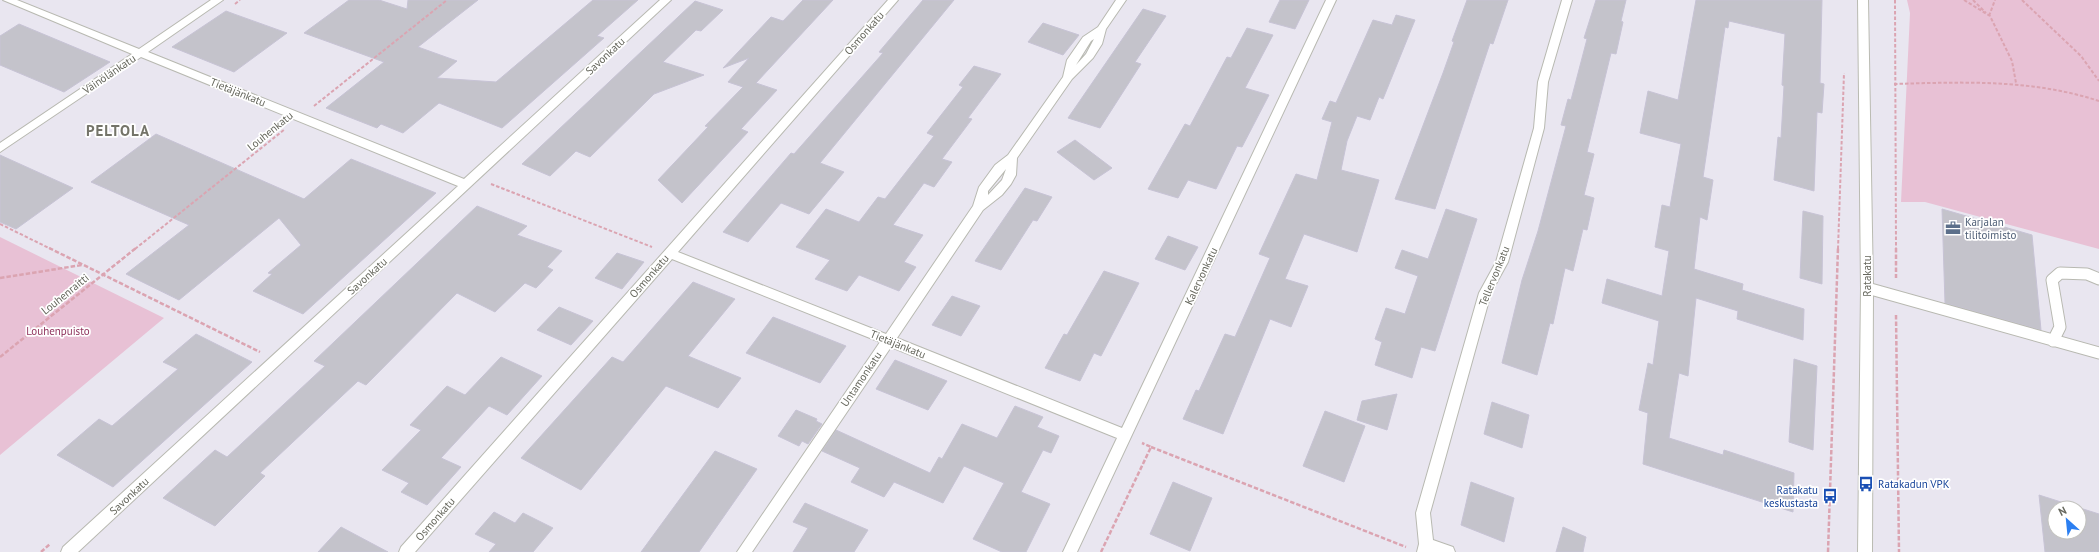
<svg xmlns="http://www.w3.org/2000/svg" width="2099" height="552" font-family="'PT Sans',sans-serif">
<rect width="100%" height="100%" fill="#e9e6f0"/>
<path fill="#e8c1d5" d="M1907,0H2099V249L1925,202H1901L1910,13Z
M0,237L164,318L0,455Z"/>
<path fill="#c4c3cb" stroke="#c7c3d5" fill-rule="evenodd" d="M349,0H379L407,9L408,0H478L418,47L457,61L437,78L496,82L593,0H638L597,36L604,38L502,128L439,103L403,133L381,124L377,128L326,108L384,62L304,33Z
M803,0H833L756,83L777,90L741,129L748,132L682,203L658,180L708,127L705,126L743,87L728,82L749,58L723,68L771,17L783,21Z
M923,0H954L820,163L844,172L809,214L781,203L748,242L723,232L791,153L794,154L883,53L879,52Z
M1280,0H1309L1295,29L1269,22Z
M1467,0H1508L1493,44L1490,43L1435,209L1395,199L1443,73L1454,42L1452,41Z
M1596,0H1626L1621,21L1623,22L1616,54L1611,53L1587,152L1594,154L1584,195L1594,198L1587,230L1583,229L1573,271L1565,268L1553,324L1550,323L1537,375L1502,363L1522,280L1538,231L1566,126L1561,125L1568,99L1571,100L1587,39L1584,38Z
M1696,0H1822L1820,83L1824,84L1822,113L1817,112L1814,191L1774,180L1778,137L1781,138L1784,86L1782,85L1785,34L1729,21L1728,28L1725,27L1703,177L1713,180L1707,220L1700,217L1694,269L1743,284L1742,290L1804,309L1803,340L1737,319L1738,311L1696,298L1688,376L1679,373L1669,438L1723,455L1724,450L1794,473L1793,512L1643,464L1648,413L1639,410L1648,363L1653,365L1659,321L1602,303L1607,279L1662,296L1669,251L1655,247L1662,205L1670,207L1681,144L1640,133L1648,91L1678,100Z
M695,1L723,10L701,31L696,30L663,62L704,75L654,94L590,157L576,151L550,176L522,164Z
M1143,9L1166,16L1135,62L1141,64L1100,128L1068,118Z
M226,11L234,14L287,33L234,72L172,47Z
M1396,15L1415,20L1383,99L1379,97L1370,120L1357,116L1347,141L1341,170L1379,180L1357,252L1304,234L1285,279L1308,286L1291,327L1270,319L1223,434L1183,419L1196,390L1199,391L1225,334L1235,337L1270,258L1259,254L1296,174L1317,180L1332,122L1322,119L1330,101L1336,103L1373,20L1392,25Z
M1043,23L1079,35L1063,55L1028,42Z
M19,24L110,62L64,92L0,65V36Z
M1247,28L1273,35L1245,88L1269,95L1242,147L1237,146L1216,189L1188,180L1178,198L1148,189L1185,124L1190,126L1227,57L1231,58Z
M974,66L1001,74L968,118L972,119L942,159L952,162L934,187L924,183L893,225L923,235L904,262L916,267L899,291L859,275L847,291L815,279L830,260L796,247L826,209L859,222L878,197L885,199L934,136L927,133L963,87L959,85Z
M156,134L304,199L351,159L436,193L303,314L253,291L272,274L268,273L301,245L279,218L179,300L126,274L189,225L91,182Z
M1075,140L1112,168L1094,180L1057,152Z
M0,155L73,188L16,229L0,222Z
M1025,188L1052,197L1037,221L1033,220L1001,270L975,261Z
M477,206L527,226L517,235L562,251L547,267L553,270L536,288L525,283L495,312L457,293L366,385L358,381L260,473L265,476L215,526L163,498L215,450L227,457L325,366L314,361Z
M1446,209L1477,219L1435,351L1421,347L1412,378L1375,365L1382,342L1375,339L1386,308L1405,314L1418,276L1395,268L1402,250L1428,259Z
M1942,209L2032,235L2041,330L1945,303Z
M1803,211L1823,216L1822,284L1800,278Z
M1168,236L1198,247L1185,270L1155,259Z
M617,253L644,262L622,289L595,278Z
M1104,271L1139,283L1101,356L1094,353L1080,381L1045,368L1064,334L1067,335Z
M693,282L735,299L688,356L741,378L718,408L666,386L581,490L521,458L612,357L623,362Z
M952,296L980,306L961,336L932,325Z
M559,307L593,321L571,345L537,330Z
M773,317L846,346L820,383L746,353Z
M196,334L252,362L113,487L57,455L99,419L112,426L178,369L163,362Z
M501,357L542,376L507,415L489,406L441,458L461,467L427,505L401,492L409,483L382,470L421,430L410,425L447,386L465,395Z
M1794,359L1817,366L1813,450L1789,442Z
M895,360L947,381L928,410L876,389Z
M1397,394L1387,430L1357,420L1362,401Z
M1492,402L1529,415L1522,448L1484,434Z
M1015,406L1043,417L1037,427L1059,436L1051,453L1043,450L1021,492L1050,504L1026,552H1002L973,539L1004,483L964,466L943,503L894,482L884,497L851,482L860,468L822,451L836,430L930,473L939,457L942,459L962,424L997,438Z
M796,410L817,419L816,421L822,424L808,444L802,441L799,446L778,436Z
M1325,411L1365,426L1344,482L1303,466Z
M715,451L757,469L699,552H641Z
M1173,482L1212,498L1190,551L1150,534Z
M1471,482L1514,498L1504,542L1461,525Z
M2039,495L2099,514V552H2045ZM2055,508H2079V532H2055Z
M805,503L868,530L854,552H793L808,528L793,522Z
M494,512L515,523L523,513L553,528L533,552H489L496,544L475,534Z
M341,527L388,552H318Z
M1563,527L1586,537L1583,552H1556Z"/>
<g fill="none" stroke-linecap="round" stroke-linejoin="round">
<g stroke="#b8b9b1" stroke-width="13">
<path id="service" d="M1867,288L2099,353
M2053,341L2060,327L2052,280L2060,273L2087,274L2099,279"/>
</g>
<g stroke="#b8b9b1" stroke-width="2">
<path id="minor" d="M3,0H17L139,49L211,0H223L148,52L464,179L660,0H671L78,552H61L63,547L458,186L141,57L0,152V143L132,54Z
M888,0H898L678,252L886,334L973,206L979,187L995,165L1008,155L1063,77L1067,60L1083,37L1098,27L1116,0H1126L1106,29L1102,44L1093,58L1072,79L1017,158L1016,175L1011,184L1002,195L983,210L897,338L1122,428L1326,0H1336L1077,552H1063L1117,438L891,347L752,552H737L880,342L672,259L415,552H399L401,547ZM1094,39L1086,54L1076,65L1091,41ZM1006,169L1002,180L988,195V191Z
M1562,0H1572L1548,82L1544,128L1508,262L1491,293L1430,513L1433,540L1453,547L1455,552H1417L1419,544L1416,513L1479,293L1496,262L1534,128L1538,82Z"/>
</g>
<g stroke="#babbb2" stroke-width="2">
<path id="secondary" d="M1858,0H1868L1873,288L1872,552H1858L1861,288Z"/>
</g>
<path stroke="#dba4b1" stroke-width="2" stroke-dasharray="3.5 2" stroke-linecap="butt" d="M1895,0L1896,249
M1964,0L1990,16L2012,61L2016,83
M1973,0L1986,13
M2022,0L2081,56L2099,81
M235,4L240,0
M1989,16L1995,0
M1894,84C1963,82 2032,79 2099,101
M314,106L447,0
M491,184L652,247
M0,224L51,249
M135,249L285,129
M1838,249L1844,73"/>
<path stroke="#dba4b1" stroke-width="2.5" stroke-dasharray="4.5 2" stroke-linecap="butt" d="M49,248L260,352
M1896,248V278
M0,278L82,265
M1896,315L1899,552
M0,357L136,248
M1151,447L1406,547
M41,552L50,544
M1101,552L1151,447L1142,443
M1828,552L1838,248"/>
<use href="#service" stroke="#fff" stroke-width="11"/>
<use href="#minor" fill="#fff" fill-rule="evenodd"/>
<use href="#secondary" fill="#fff" fill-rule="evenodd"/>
</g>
<defs>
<g id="office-bare" transform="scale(1.2)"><path d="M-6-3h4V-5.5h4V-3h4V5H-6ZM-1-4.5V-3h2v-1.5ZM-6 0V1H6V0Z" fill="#5c6f8a" stroke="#fff" stroke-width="2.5" paint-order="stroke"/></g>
<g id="bus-bare" transform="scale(1.2)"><path d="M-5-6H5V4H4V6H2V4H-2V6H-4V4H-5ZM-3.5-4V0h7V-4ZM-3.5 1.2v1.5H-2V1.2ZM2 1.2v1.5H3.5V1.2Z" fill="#1a4fb4" stroke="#fff" stroke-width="2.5" paint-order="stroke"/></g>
</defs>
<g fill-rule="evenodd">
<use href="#office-bare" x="1953" y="228"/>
<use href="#bus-bare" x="1866" y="484"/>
<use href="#bus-bare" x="1830" y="496"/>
</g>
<g text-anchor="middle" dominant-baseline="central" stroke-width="3.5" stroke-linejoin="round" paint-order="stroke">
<g font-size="11" fill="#66675d" stroke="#fff">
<text transform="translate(864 33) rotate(-49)">Osmonkatu</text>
<text transform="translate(605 56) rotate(-43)">Savonkatu</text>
<text transform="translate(109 74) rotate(-34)">Väinölänkatu</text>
<text transform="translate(238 92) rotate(22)">Tietäjänkatu</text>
<text transform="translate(270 131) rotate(-39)">Louhenkatu</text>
<text transform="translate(367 276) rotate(-42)">Savonkatu</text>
<text transform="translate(649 276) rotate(-49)">Osmonkatu</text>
<text transform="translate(1201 276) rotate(-65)">Kalervonkatu</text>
<text transform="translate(1494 276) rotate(-68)">Tellervonkatu</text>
<text transform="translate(1867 276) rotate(-90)">Ratakatu</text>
<text transform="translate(65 294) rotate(-39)">Louhenraitti</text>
<text transform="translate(898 344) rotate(22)">Tietäjänkatu</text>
<text transform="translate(861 379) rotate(-56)">Untamonkatu</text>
<text transform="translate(129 496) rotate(-43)">Savonkatu</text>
<text transform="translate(435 519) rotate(-49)">Osmonkatu</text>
</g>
<g font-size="11" fill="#4e5e75" stroke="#fff" text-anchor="start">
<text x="1965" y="222">Karjalan<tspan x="1965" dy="13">tilitoimisto</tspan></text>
</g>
<g font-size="11" fill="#8f345d" stroke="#fff">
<text x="58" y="331">Louhenpuisto</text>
</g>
<g font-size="11" fill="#164399" stroke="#fff" text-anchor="start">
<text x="1878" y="484">Ratakadun VPK</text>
<text x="1818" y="490" text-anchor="end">Ratakatu<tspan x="1818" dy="13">keskustasta</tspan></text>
</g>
<g font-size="15" font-weight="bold" letter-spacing="1" fill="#747469" stroke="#fff">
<text x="118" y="130">PELTOLA</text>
</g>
</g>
<g transform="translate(2067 520) rotate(333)"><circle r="19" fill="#ffffff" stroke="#c2c2be"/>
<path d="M0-3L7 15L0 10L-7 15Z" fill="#2b7ff1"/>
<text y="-6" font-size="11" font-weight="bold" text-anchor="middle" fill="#66675d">N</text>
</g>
</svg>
